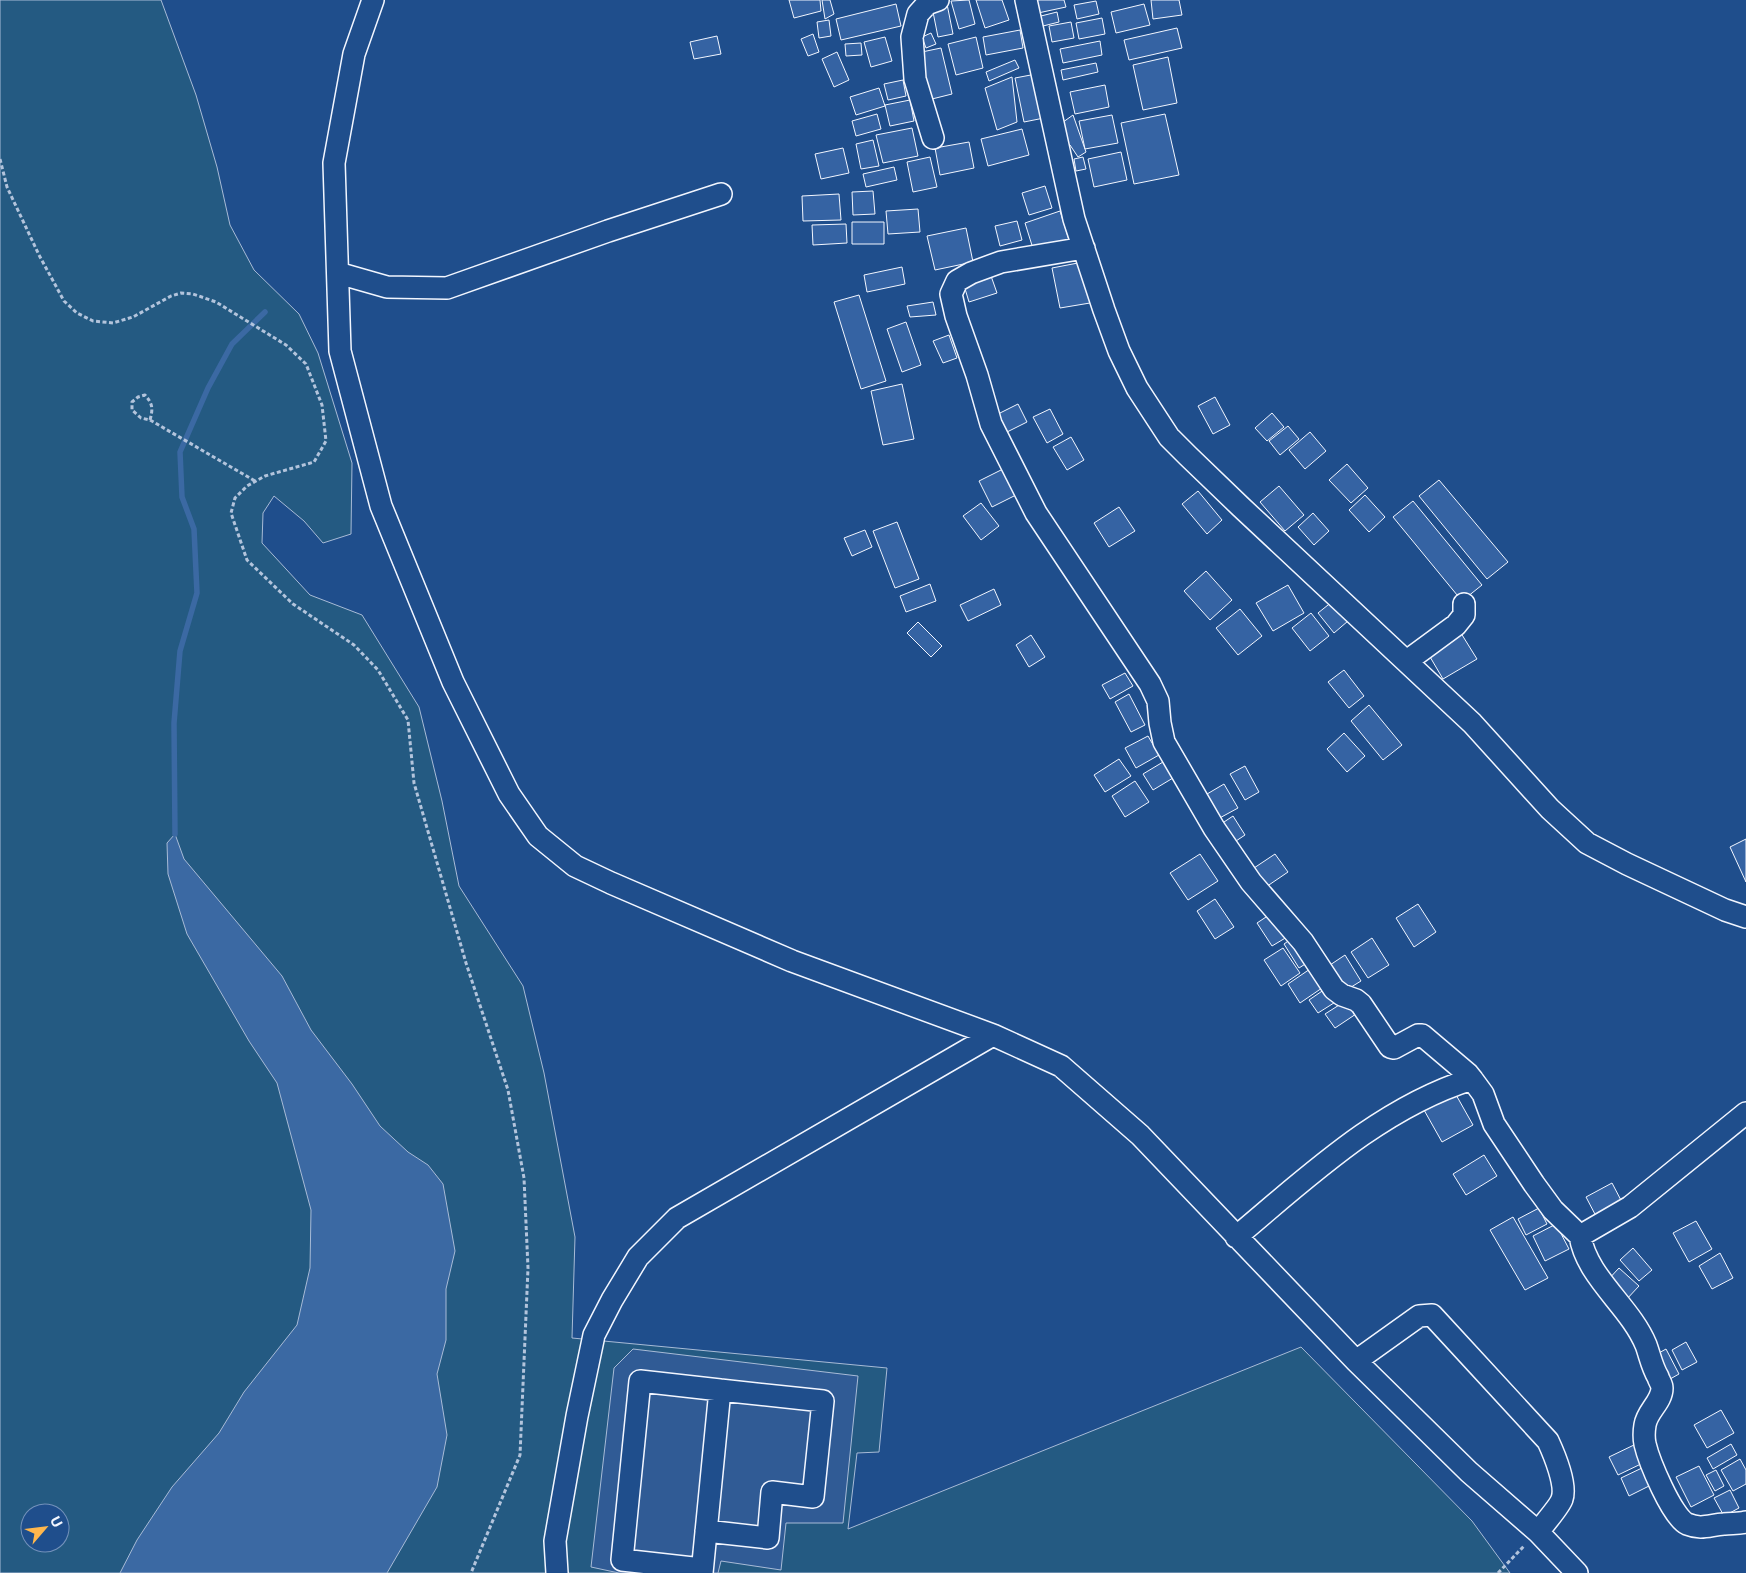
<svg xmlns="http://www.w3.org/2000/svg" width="1746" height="1573" font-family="'Open Sans',sans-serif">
<rect width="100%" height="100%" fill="#1f4e8c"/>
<path fill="#245a82" stroke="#a8bbd7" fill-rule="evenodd" d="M0,0H161L196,95L217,167L230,225L254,270L299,314L318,353L352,463L351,534L323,543L304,521L274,496L263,513L262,543L310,595L362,615L419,707L442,801L459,886L523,986L544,1073L575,1237L572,1338L887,1368L879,1452L857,1453L848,1529L1301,1347L1472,1521L1510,1573H0ZM30,1513H60V1543H30Z"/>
<path fill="#305b95" stroke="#a8bbd7" d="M633,1349L858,1376L843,1523H786L781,1570L721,1561L718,1573H619L591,1567L614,1368Z"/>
<path fill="#3b69a3" stroke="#a8bbd7" d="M175,834L184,859L282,976L311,1030L352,1084L380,1126L408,1152L428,1165L443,1184L455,1251L446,1289V1340L437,1374L447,1435L437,1487L387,1573H120L137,1540L172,1487L219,1433L244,1392L297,1325L310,1268L311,1210L277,1083L249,1041L187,934L168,874L167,843Z"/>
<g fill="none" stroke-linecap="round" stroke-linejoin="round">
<path stroke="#3b69a3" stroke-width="5.5" d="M175,834L174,723L180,651L197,593L194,529L182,497L180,452L208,388L232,344L265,312"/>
</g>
<path fill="#3563a3" stroke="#f2f6ff" d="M789,0H820L821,11L794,18Z
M822,0H830L834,14L825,19Z
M969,0L975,24L959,29L951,1Z
M976,0H1002L1009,20L985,28Z
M1035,0H1064L1066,7L1038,13Z
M1151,0H1179L1182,15L1153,19Z
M1096,1L1099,14L1077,19L1074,5Z
M896,4L901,26L841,40L836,19Z
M947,4L953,34L938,37L932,7Z
M1144,4L1150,25L1116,33L1111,12Z
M1057,12L1059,22L1039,27L1037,17Z
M1102,18L1105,34L1079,39L1076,23Z
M829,20L831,36L819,38L817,22Z
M1071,22L1074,38L1052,42L1049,26Z
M1177,28L1182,48L1129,60L1124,40Z
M1020,30L1023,48L986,55L983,37Z
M931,33L936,44L926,48L922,37Z
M813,34L819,52L808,56L801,39Z
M717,36L721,54L694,59L690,42Z
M885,37L892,61L871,67L864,42Z
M976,37L983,68L956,75L948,44Z
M1100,41L1102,55L1063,63L1060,49Z
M861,43L862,55L846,56L845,44Z
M941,48L952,94L928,100L917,53Z
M837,52L849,80L834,87L822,59Z
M1168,57L1177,103L1143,110L1133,65Z
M1015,60L1019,68L989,81L986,72Z
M1096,63L1098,72L1063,80L1061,70Z
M1036,74L1044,118L1024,122L1015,78Z
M1012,77L1017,122L997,130L985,88Z
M903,80L906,96L888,100L884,84Z
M1105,85L1109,107L1075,114L1070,92Z
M879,88L885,106L856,115L850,97Z
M910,100L914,121L890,126L885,105Z
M877,114L881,129L856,136L852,121Z
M1165,114L1179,175L1134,184L1121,123Z
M1073,115L1086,152L1078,157L1070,145L1065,142L1059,125Z
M1112,115L1118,143L1085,149L1079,121Z
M912,128L918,156L883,163L876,135Z
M1022,129L1029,155L988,166L981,139Z
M873,140L879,166L861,169L856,144Z
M969,142L974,168L940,175L935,148Z
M843,148L849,173L821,179L815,154Z
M1121,152L1127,180L1094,187L1088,159Z
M930,157L937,187L913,192L907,162Z
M1083,157L1086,169L1076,171L1074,159Z
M894,167L897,180L866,187L863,174Z
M1045,186L1052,208L1029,215L1022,193Z
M873,191L875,214L853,215L852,192Z
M839,194L841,220L803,221L802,196Z
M918,209L920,232L888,234L886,211Z
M1060,211L1070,243L1035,255L1025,223Z
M1017,221L1022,240L1000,246L995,226Z
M852,222H884V244H852Z
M846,224L847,243L813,245L812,225Z
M966,228L973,262L935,270L927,236Z
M1083,262L1090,303L1060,308L1052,268Z
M902,267L905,284L867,292L864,275Z
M990,273L997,293L969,302L963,282Z
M859,295L886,381L861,389L834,302Z
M933,302L936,315L910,317L907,306Z
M906,322L921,365L902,372L887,329Z
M949,335L957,358L943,363L933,341Z
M902,384L914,439L883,445L871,391Z
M1215,397L1230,425L1213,434L1198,406Z
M1018,404L1027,422L1005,433L996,415Z
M1050,409L1063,434L1047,443L1033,417Z
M1272,413L1284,427L1267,441L1255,428Z
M1288,426L1299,439L1280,455L1269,441Z
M1310,432L1326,451L1305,469L1289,450Z
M1071,437L1084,460L1067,470L1053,447Z
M1347,464L1368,488L1351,503L1329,480Z
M1005,468L1018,494L992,507L979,481Z
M1439,480L1508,562L1487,579L1419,496Z
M1279,486L1304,515L1285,531L1260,502Z
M1198,491L1222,520L1207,534L1182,504Z
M1365,495L1385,517L1369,532L1349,510Z
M1413,501L1482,585L1462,601L1393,517Z
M981,503L999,526L981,540L963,516Z
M1119,507L1135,531L1109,547L1094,523Z
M1313,513L1329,531L1314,545L1298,527Z
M897,522L919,579L895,588L873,531Z
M865,530L872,547L852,556L844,538Z
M1206,571L1232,600L1210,620L1184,591Z
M930,584L936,601L906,612L900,596Z
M1288,585L1304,613L1273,631L1256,603Z
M994,589L1001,605L968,621L960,605Z
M1333,601L1348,621L1334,633L1318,613Z
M1240,609L1262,636L1238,655L1216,628Z
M1311,613L1329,636L1310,651L1292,628Z
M918,622L942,646L931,657L907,633Z
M1459,630L1477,659L1443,679L1426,650Z
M1031,635L1045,657L1029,667L1016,645Z
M1344,670L1364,696L1349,708L1328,682Z
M1125,673L1133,686L1110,699L1102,685Z
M1129,694L1145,725L1131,732L1115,702Z
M1369,705L1402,745L1383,760L1351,721Z
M1344,733L1365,756L1347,772L1327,749Z
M1148,736L1159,755L1136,768L1125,748Z
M1119,759L1131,776L1105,792L1094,775Z
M1168,759L1178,775L1153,790L1143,774Z
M1245,766L1259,792L1245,800L1230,774Z
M1135,781L1149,802L1125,817L1112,796Z
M1224,784L1238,808L1216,820L1202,797Z
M1233,816L1245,835L1230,845L1218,826Z
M1746,839V882L1730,847Z
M1200,854L1218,881L1188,900L1170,873Z
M1275,854L1288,872L1263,889L1251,870Z
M1215,899L1234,927L1215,939L1197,911Z
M1418,904L1436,932L1414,947L1396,918Z
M1272,913L1287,937L1272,946L1257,923Z
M1294,937L1310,961L1299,968L1284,944Z
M1372,938L1389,965L1368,978L1351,952Z
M1283,948L1300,973L1281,986L1264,960Z
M1345,955L1361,981L1343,992L1327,967Z
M1310,969L1322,988L1300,1003L1288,984Z
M1328,987L1337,1001L1318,1013L1309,1000Z
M1347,1000L1356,1014L1335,1028L1325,1014Z
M1455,1093L1473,1125L1442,1142L1424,1110Z
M1484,1155L1497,1176L1466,1195L1453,1174Z
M1612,1183L1623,1204L1597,1218L1586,1197Z
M1539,1208L1547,1224L1526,1235L1518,1219Z
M1513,1217L1548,1278L1525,1290L1490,1230Z
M1696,1221L1712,1249L1689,1262L1673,1233Z
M1556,1224L1569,1249L1545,1261L1533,1236Z
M1633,1248L1652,1270L1639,1281L1620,1260Z
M1720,1253L1733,1278L1712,1289L1699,1266Z
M1619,1268L1639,1286L1625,1301L1605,1283Z
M1686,1342L1697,1362L1682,1370L1672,1350Z
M1666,1349L1679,1374L1663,1383L1650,1358Z
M1721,1410L1734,1433L1707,1448L1694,1425Z
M1636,1444L1645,1462L1618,1475L1609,1457Z
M1731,1444L1737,1455L1713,1469L1707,1458Z
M1740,1459L1746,1470V1484L1733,1491L1721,1470Z
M1699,1466L1714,1495L1691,1507L1676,1477Z
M1644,1467L1653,1484L1629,1496L1621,1478Z
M1716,1470L1724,1486L1715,1491L1706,1475Z
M1730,1490L1739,1508L1724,1516L1714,1498Z"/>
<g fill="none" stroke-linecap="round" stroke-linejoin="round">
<g stroke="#f2f6ff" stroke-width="24">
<path id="minor" d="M373,0L354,54L334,163L340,351L381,506L453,682L509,794L538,836L575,866L611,883L792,961L993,1035
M1026,0L1074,219L1104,310L1119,351L1137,388L1169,437L1188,456L1241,507L1472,723L1550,809L1587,843L1627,864L1725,910L1746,917
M933,138L915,79L912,37L918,14L927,4L938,0
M1084,248L1001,262L971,273L957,281L951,294L956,316L977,375L991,424L1036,513L1150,684L1158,701L1160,723L1164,742L1214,828L1251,882L1303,942L1334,989L1342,995L1356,1000L1361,1004L1390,1047L1394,1048L1418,1035H1422L1468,1074L1472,1079L1483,1094L1494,1124L1534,1184L1553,1210L1580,1236L1630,1207L1746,1113
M338,273L387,287L447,288L608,231L721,194
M1407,661L1456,625L1464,615V604
M1580,1236C1587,1278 1630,1306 1646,1345C1650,1356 1652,1367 1658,1377C1659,1381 1662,1384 1662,1388C1662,1402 1647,1411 1645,1425C1644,1431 1644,1439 1645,1444C1649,1461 1672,1517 1687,1524C1702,1530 1709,1525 1724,1524C1732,1523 1738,1524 1746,1522
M1236,1237C1309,1176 1380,1108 1472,1079
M1356,1361L1419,1316L1432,1315L1548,1441C1554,1454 1567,1485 1562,1499C1560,1506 1543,1525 1538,1532
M702,1569L622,1560L640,1381L720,1390
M557,1573L555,1541L577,1416L594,1335L612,1300L638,1257L677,1218L993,1035L1061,1066L1140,1135L1356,1361L1469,1472L1538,1532L1577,1573
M702,1573L720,1390L823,1401L813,1497L772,1492L768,1538L706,1531"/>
</g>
<path stroke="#b3c4dc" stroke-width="3" stroke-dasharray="4 2.5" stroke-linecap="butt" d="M0,159L7,187L39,255L64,301L77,313L93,321L113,323L133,317L171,296L181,293L193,294L216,302L286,345L306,364L322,405L326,441L314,462L265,476L247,486L235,498L231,513L247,560L293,604L354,645L378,670L408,720L414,783L466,963L508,1090L524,1178L528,1268L520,1455L471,1573
M150,420C153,409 153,404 145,395L138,397L132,402V410L141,418L150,420L255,481
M1498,1573L1525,1545"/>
<use href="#minor" stroke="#1f4e8c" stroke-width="21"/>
</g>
<g transform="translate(45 1528) rotate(62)"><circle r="24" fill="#1f4e8c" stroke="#7391ba"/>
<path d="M0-4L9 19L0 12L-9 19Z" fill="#ffb74d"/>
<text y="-8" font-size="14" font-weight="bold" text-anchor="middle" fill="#f2f6ff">U</text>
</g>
</svg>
